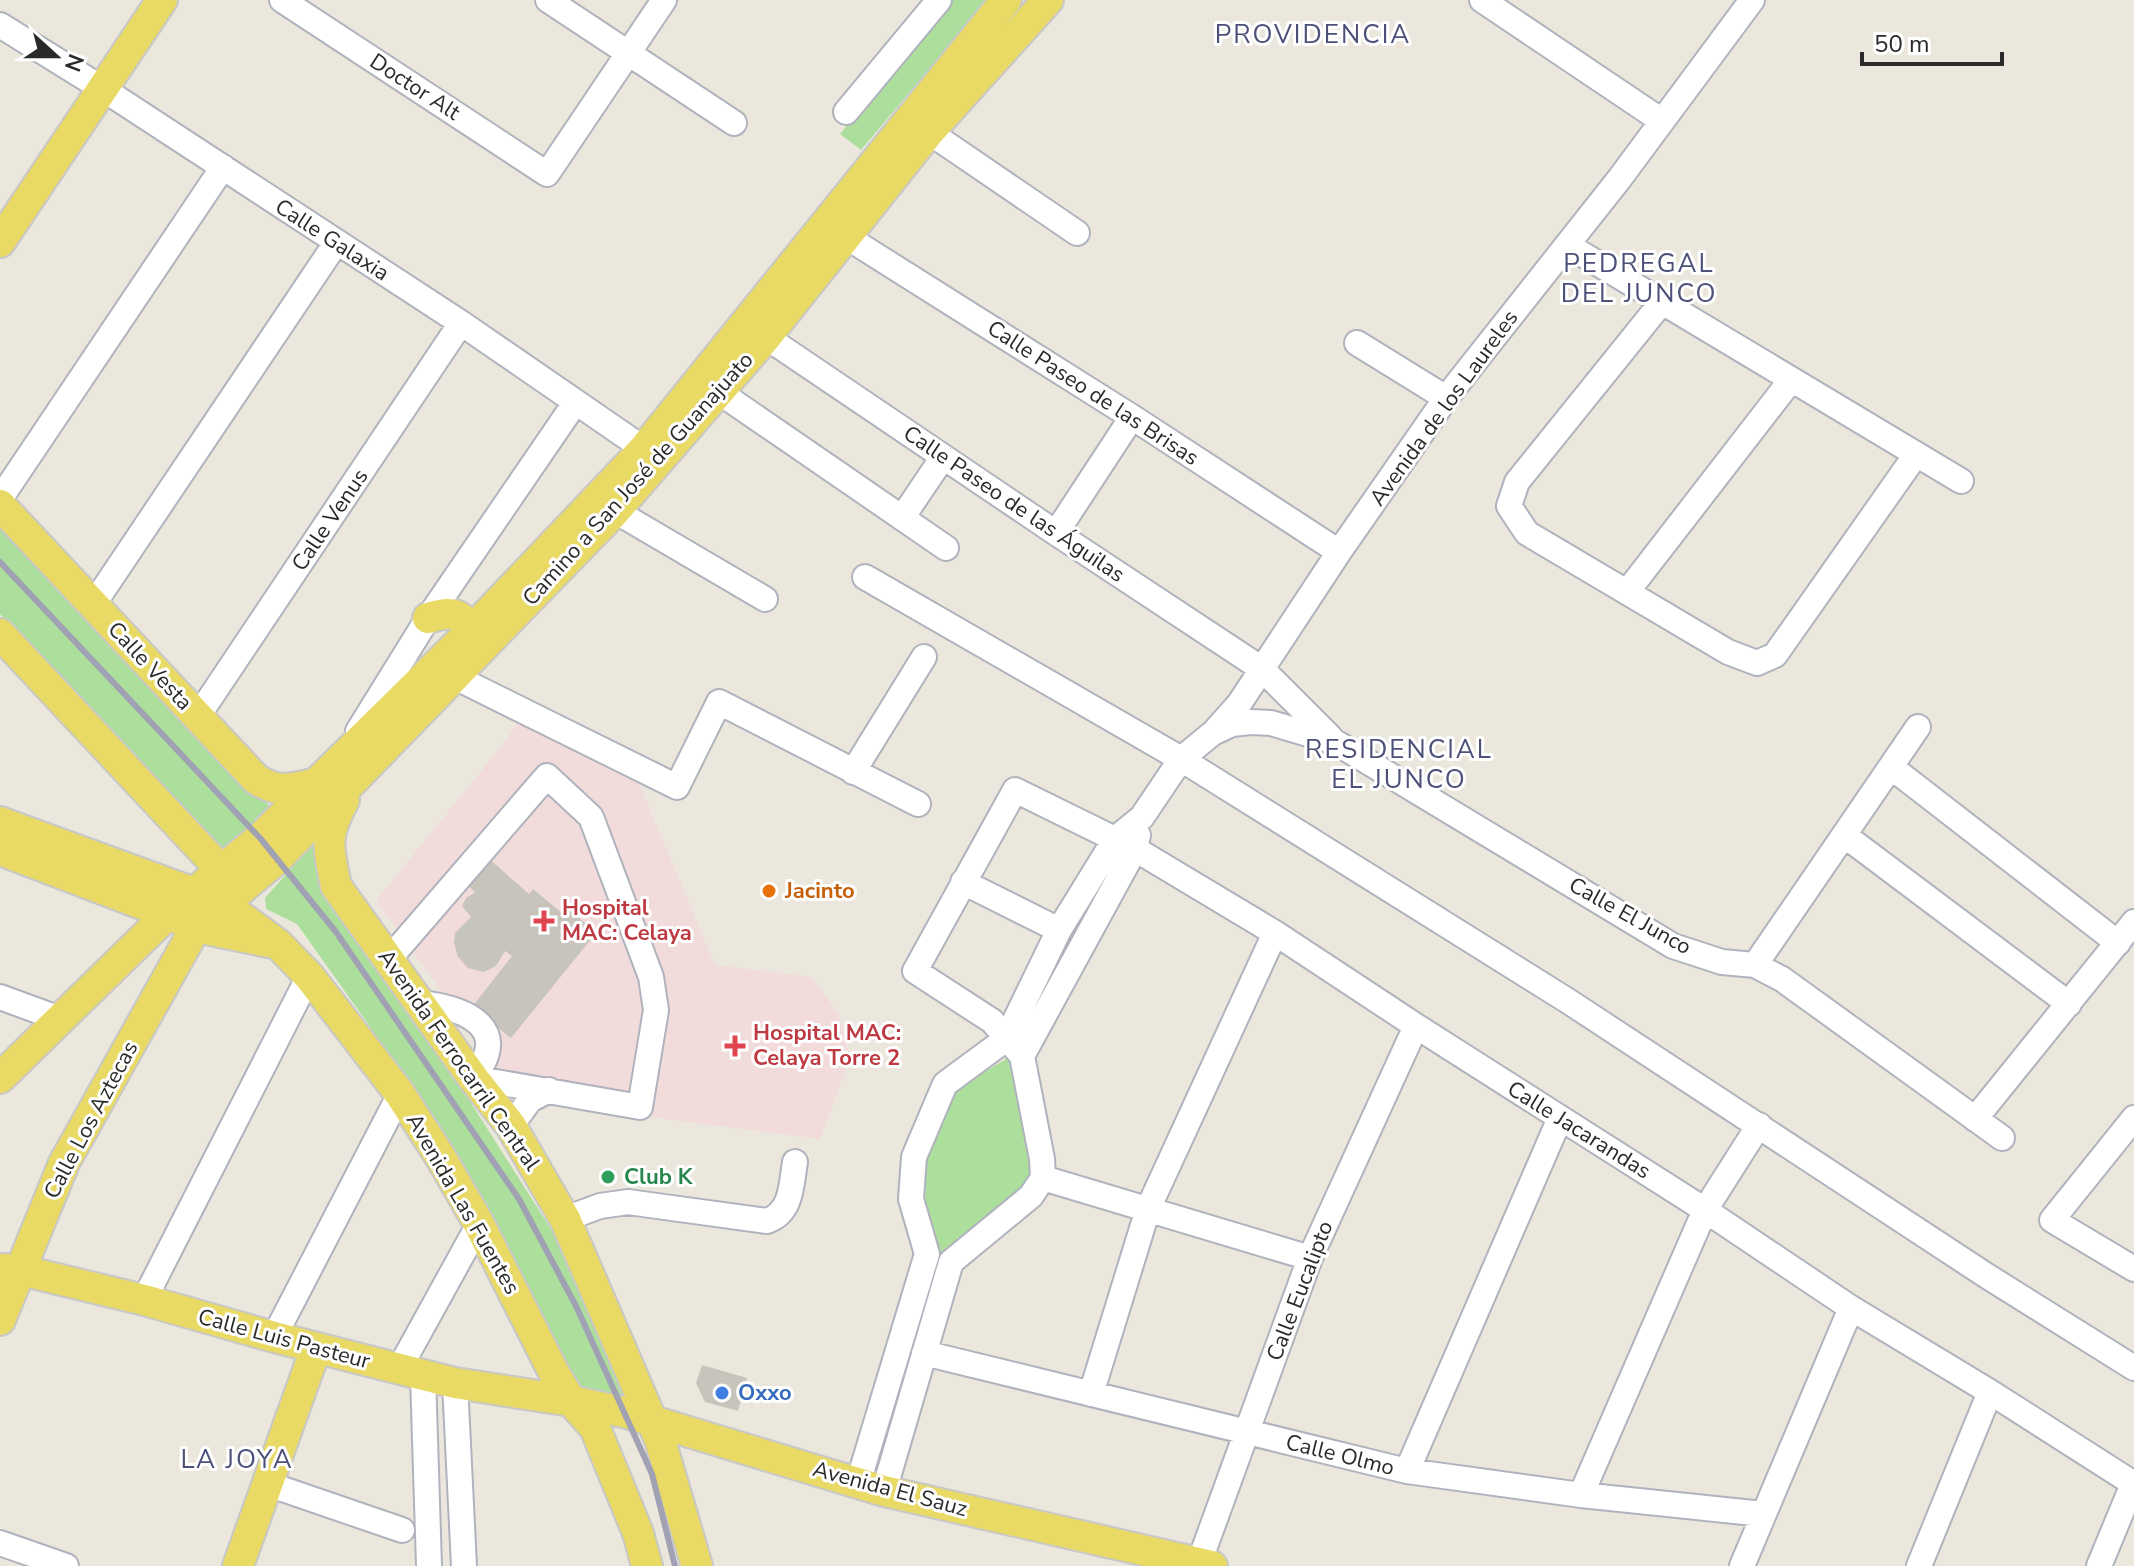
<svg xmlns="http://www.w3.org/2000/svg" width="2134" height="1566" font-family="'Nunito Sans',sans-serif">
<rect width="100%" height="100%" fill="#ebe7dd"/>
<path fill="#f2dcdb" d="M524,714L632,767L715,965L812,977L838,1013L850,1058L820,1139L521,1100L376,901L500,748Z"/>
<path fill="#acdf9c" d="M952,0H987L861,150L840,134Z
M0,524L257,789L271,809L258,830L215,854L78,694L0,614Z
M318,838L315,860L320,887L452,1073L551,1229L634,1406L572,1383L458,1161L366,1021L297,924L266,909L265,898Z
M1011,1056L1034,1180L992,1217L942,1254L925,1213L926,1162L934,1131L957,1088Z"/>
<path fill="#c7c5bb" d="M486,856L529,894L533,889L562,913L567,907L596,933L511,1038L472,1007L512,956L505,951L496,966L484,972L468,968L458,957L454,943L455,933L471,917L462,906L466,898L475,892L465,883Z
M702,1365L747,1378L738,1411L705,1402L696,1383Z"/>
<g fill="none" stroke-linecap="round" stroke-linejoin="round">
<g stroke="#b0b2bd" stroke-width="28">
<path id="minor" d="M282,0L547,174L664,0
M548,0L734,123
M1482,0L1662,121
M0,25L103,89L461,323L644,449L654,459
M846,112L939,0
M929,132L1077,233
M845,236L1132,417L1339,552
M1567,245L1961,481
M1662,302L1517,482L1509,506L1527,533L1728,652L1757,663L1775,655L1915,456
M766,337L1056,533L1262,669L1330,737
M1357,343L1446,398
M719,392L946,548
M0,499L223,167
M615,511L765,599
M902,518L943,457
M1056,533L1132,417
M865,577L1181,759L1568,1001L1987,1276L2134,1368
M1627,592L1791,380
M93,605L336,243
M455,677L677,787L719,702L918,804
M198,716L461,323
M358,731L428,618L575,403
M1215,732L1232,724L1251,722L1271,723L1335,742L1673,946L1722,962L1755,965L1782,979L2002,1138
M1891,767L2118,943
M853,772L924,657
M1844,835L2069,1004
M963,882L1059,930
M389,959L547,776L591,817L651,977L656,1010L640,1107L473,1078C513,1028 466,1008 420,1003
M1755,965L1918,727
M0,997L60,1019
M1022,1056L992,1021L915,971L1015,790L1135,849L1275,933L1416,1026L1705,1210L1851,1308L1990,1392L2134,1484
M2134,1118L2052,1220L2134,1269
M1975,1119L2134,922
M511,1126L530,1100L549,1090
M1043,1178L1310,1258
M565,1219L600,1206L628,1202L767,1221C792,1212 791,1186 795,1162
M144,1300L309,976
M274,1337L400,1094
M924,1353L1407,1471L1581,1495L1763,1514
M399,1369L479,1224
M423,1375L429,1566
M455,1383L464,1566
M1091,1394L1148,1209L1275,933
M1407,1471L1560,1118
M858,1483L927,1254L911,1199L914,1157L945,1084L1006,1039L1059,930L1115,839L1142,817L1181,759L1214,732L1239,704L1339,552L1446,398L1620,178L1752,0
M268,1484L402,1530
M884,1491L951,1262L1031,1196L1043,1178L1042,1159L1022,1056L1135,849L1138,835
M1581,1495L1705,1210L1759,1125
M0,1543L66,1566
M1199,1563L1310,1258L1416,1026
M1742,1566L1851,1308
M1919,1566L1990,1392
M2099,1566L2133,1484"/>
</g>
<g stroke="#c8c8c8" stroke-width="34">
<path id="major" d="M0,242L162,0
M0,505L256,779C279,794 291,789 317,783
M428,618C464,606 462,621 482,646
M0,634L221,870
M344,800C324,837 328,846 336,886L473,1078L511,1126L565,1219L660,1440L697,1566
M0,822L222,903L278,944L309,976L400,1094L441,1158L479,1224L554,1373L571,1401L595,1428L638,1533L647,1566
M0,850L168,914L196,927L268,942
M0,1078L168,914L260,838L341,759L471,631L644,449L1006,0
M2,1269L20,1270L144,1300L274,1337L455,1383L571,1401L623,1412L884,1491L1212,1566
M0,1320L64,1163L196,927L276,860L615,511L766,337L929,132L1048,0
M238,1566L316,1348"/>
</g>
<use href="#minor" stroke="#fff" stroke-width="24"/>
<use href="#major" stroke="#e9d965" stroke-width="30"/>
<path stroke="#a0a1b3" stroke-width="6" d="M0,562L260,838L336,932L519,1199L576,1306L652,1474L675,1566"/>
</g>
<circle fill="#e8710a" stroke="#fff" stroke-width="3" cx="769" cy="891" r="8"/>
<g fill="#e0444e" stroke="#fff" stroke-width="3">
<path d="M540 909h8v8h8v8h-8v8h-8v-8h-8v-8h8z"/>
<path d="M731 1034h8v8h8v8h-8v8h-8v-8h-8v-8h8z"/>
</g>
<circle fill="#2e9e5b" stroke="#fff" stroke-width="3" cx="608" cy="1177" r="8"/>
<circle fill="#3f7fe0" stroke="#fff" stroke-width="3" cx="722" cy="1393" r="8"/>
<g text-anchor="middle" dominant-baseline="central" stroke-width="6" stroke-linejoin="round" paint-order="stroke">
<g font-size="22" fill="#2a2a2a" stroke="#fff">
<text transform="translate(415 87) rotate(33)">Doctor Alt</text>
<text transform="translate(332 240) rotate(33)">Calle Galaxia</text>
<text transform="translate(1093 393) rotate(33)">Calle Paseo de las Brisas</text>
<text transform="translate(1444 408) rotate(-54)">Avenida de los Laureles</text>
<text transform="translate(638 479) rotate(-48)">Camino a San José de Guanajuato</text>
<text transform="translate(1014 504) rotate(34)">Calle Paseo de las Águilas</text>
<text transform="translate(330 520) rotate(-56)">Calle Venus</text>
<text transform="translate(150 666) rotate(47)">Calle Vesta</text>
<text transform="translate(1630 916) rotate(29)">Calle El Junco</text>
<text transform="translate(459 1060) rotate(55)">Avenida Ferrocarril Central</text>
<text transform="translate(91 1120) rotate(-62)">Calle Los Aztecas</text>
<text transform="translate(1579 1130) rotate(32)">Calle Jacarandas</text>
<text transform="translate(463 1204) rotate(60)">Avenida Las Fuentes</text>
<text transform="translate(1300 1291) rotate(-69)">Calle Eucalipto</text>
<text transform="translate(284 1339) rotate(15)">Calle Luis Pasteur</text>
<text transform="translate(1340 1455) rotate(14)">Calle Olmo</text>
<text transform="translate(890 1489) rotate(15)">Avenida El Sauz</text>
</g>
<g font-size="22" font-weight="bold" fill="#c56008" stroke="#fff" text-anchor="start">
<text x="785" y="891">Jacinto</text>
</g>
<g font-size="22" font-weight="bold" fill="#be3a42" stroke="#fff" text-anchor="start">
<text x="562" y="908">Hospital<tspan x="562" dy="25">MAC: Celaya</tspan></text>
<text x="753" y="1033">Hospital MAC:<tspan x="753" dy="25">Celaya Torre 2</tspan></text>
</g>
<g font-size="22" font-weight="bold" fill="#27864d" stroke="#fff" text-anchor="start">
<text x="624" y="1177">Club K</text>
</g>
<g font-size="22" font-weight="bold" fill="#366cbe" stroke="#fff" text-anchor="start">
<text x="738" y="1393">Oxxo</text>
</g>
<g font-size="26" letter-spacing="2" fill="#4d5078" stroke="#fff">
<text x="1313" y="34">PROVIDENCIA</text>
<text x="1639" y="263">PEDREGAL<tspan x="1639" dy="30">DEL JUNCO</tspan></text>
<text x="1399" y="749">RESIDENCIAL<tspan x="1399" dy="30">EL JUNCO</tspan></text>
<text x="237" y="1459">LA JOYA</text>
</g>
</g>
<g transform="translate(56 56) rotate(111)" stroke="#ffffff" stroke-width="6" paint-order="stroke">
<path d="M0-6L14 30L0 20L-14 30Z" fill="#2a2a2a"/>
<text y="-12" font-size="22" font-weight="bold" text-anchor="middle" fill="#2a2a2a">N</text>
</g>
<path d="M1862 52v12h140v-12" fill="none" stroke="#2a2a2a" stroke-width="4"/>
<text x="1874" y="52" font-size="24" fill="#2a2a2a" stroke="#ffffff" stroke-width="6" paint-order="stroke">50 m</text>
</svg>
